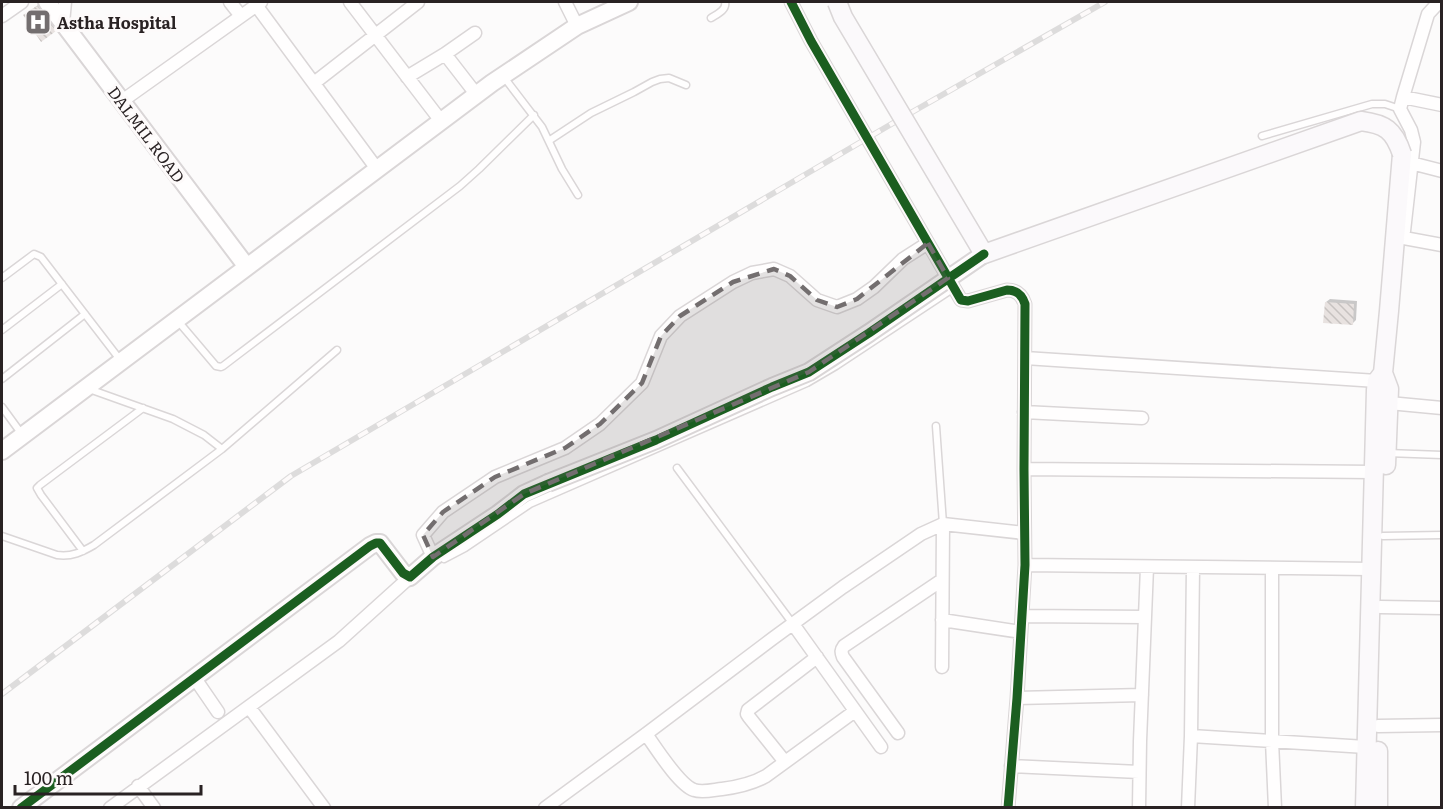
<svg xmlns="http://www.w3.org/2000/svg" width="1443" height="809" font-family="Literata,serif">
<defs>
<pattern id="building-back-hatch" width="6" height="6" patternUnits="userSpaceOnUse" patternTransform="scale(1.5)"><rect width="6" height="6" fill="#e8e2e0"/><path d="M-1 5l2 2M0 0l6 6M5-1l2 2" fill="none" stroke="#c7c2c0"/></pattern>
</defs>
<rect width="100%" height="100%" fill="#fcfbfb"/>
<path fill="#0003" d="M41,3L58,27L55,30L28,12Z
M1330,299L1357,301L1356,320L1352,324L1326,302Z"/>
<path fill="url(#building-back-hatch)" d="M37,6L56,31L41,42L23,15Z
M1325,302L1354,304L1353,325L1323,323Z"/>
<g fill="none" stroke-linecap="round" stroke-linejoin="round">
<g stroke="#dad6d7" stroke-width="9">
<path id="service" d="M711,18C717,14 727,10 725,2
M503,76L542,127L562,169L578,195
M1262,136L1372,104H1385L1400,109
M550,140L591,113L634,92L652,82L660,79L669,78L686,85
M2,278L34,254L41,257L121,361
M177,320L216,366L221,367L223,366L460,186L479,169L534,115
M2,330L62,284
M2,379L85,314
M89,389L173,419L204,435L222,449
M2,407L21,433
M936,426L943,524
M1387,453L1442,455
M677,468L793,624
M2,536L57,555C72,557 82,552 94,545L222,449L337,350
M1383,536L1442,535
M83,551L41,495L37,488L40,485L143,408
M444,559L465,548L530,504L807,383L836,366L954,288"/>
</g>
<g stroke="#dad6d7" stroke-width="15">
<path id="minor" d="M230,2L241,16
M350,2L441,121
M565,2L577,26
M791,2L811,41L961,300L968,301L1007,290C1017,290 1022,295 1025,304L1024,469L1025,565L1017,698L1008,808
M256,5L377,169
M2,16L22,2
M63,23L65,2
M445,54L476,94
M407,77L445,54L475,33
M314,83L418,2
M1403,97L1442,105
M122,101L261,2
M1411,163L1442,171
M1404,231L1414,142L1411,130L1400,109L1403,97L1428,14L1439,2
M1404,238L1442,245
M1025,358L1377,381
M1389,403L1442,408
M1024,412L1142,418
M1024,469L1374,472
M433,557L423,535L443,512L495,477L565,448L600,424L642,383L661,336L680,316L733,282L752,273L774,269L790,276L817,300L837,307L857,299L874,287L903,259L928,243
M1025,565L1371,569
M1272,568V741L1275,808
M1380,607L1442,608
M1022,616L1145,617
M942,620L1021,632
M793,624L881,747
M942,667L943,524
M194,677L218,712
M1017,698L1142,695
M249,707L324,808
M1378,726L1442,725
M898,733L843,657C841,652 841,650 844,646L942,580
M646,734C656,748 679,785 694,790C702,793 713,790 722,789C738,787 752,784 766,776L855,711
M1191,736L1366,747
M785,762L749,717L747,714L748,710L817,657
M1011,766L1139,772
M138,786L154,808
M110,808L339,641L410,577
M545,808L646,734L772,639L843,587L921,534L943,524L1024,533
M1139,808L1140,741L1147,567
M1188,808L1191,736L1193,567"/>
</g>
<g stroke="#dad6d7" stroke-width="20">
<path id="tertiary" d="M47,2L247,267
M2,451L492,83L577,26L629,2
M21,808L370,546L376,543H380L403,573L410,577L433,557L498,514L524,494L548,483"/>
</g>
<g stroke="#dad6d7" stroke-width="21">
<path id="secondary" d="M1383,373L1389,389L1386,465
M1378,751V808
M1365,808L1376,390L1377,381L1383,373L1389,311L1402,154"/>
</g>
<use href="#service" stroke="#fffefe" stroke-width="6"/>
<use href="#minor" stroke="#fffefe" stroke-width="12"/>
<use href="#tertiary" stroke="#fffefe" stroke-width="16"/>
<use href="#secondary" stroke="#fbf9fb" stroke-width="18"/>
<g stroke="#dddcdc" stroke-width="6">
<path id="rail" d="M2,694L291,476L900,119L1105,2"/>
</g>
<use href="#rail" stroke="#fdfafa" stroke-width="4" stroke-dasharray="11" stroke-linecap="butt"/>
<g stroke="#dad6d7" stroke-width="20" stroke-linecap="butt">
<path id="tertiary-bridge" d="M548,483L656,440L772,387L809,372L869,333L984,254"/>
</g>
<g stroke="#dad6d7" stroke-width="21" stroke-linecap="butt">
<path id="secondary-bridge" d="M837,2L843,17L984,254L1361,121C1385,124 1394,130 1402,154"/>
</g>
<use href="#tertiary-bridge" stroke="#fffefe" stroke-width="16"/>
<use href="#secondary-bridge" stroke="#fbf9fb" stroke-width="18"/>
<g stroke="#fdfafa" stroke-width="13">
<path id="cycleway" d="M791,2L811,41L961,300L968,301L1007,290C1017,290 1022,295 1025,304L1024,469L1025,565L1017,698L1008,808
M21,808L370,546L376,543H380L403,573L410,577L433,557L498,514L524,494L656,440L772,387L809,372L869,333L984,254"/>
</g>
<use href="#cycleway" stroke="#1b5e20" stroke-width="9"/>
</g>
<path fill="#736e6f" fill-opacity="0.2" stroke="#736e6f" stroke-width="4.5" stroke-dasharray="12 8" stroke-linejoin="round" d="M928,243L948,278L809,372L524,494L433,557L423,535L443,512L495,477L565,448L600,424L642,383L661,336L680,316L733,282L774,269L790,276L817,300L837,307L857,299Z"/>
<defs>
<g id="hospital-square" transform="scale(1.35)"><rect x="-9" y="-9" width="18" height="18" rx="4" fill="#736e6f" stroke="#fdfafa"/><path d="M-5-5h3v3.5h4V-5h3V5h-3V1.5h-4V5h-3Z" fill="#fff"/></g>
</defs>
<g fill-rule="evenodd">
<use href="#hospital-square" x="38" y="22"/>
</g>
<g text-anchor="middle" dominant-baseline="central" stroke-width="6" stroke-linejoin="round" paint-order="stroke">
<g font-size="16" font-weight="bold" fill="#292223" stroke="#fdfafa" text-anchor="start">
<text x="57" y="22">Astha Hospital</text>
</g>
<g font-size="16" fill="#292223" stroke="#fdfafa">
<text transform="translate(147 134) rotate(53)">DALMIL ROAD</text>
</g>
</g>
<rect width="1443" height="809" fill="none" stroke="#292223" stroke-width="6"/>
<path d="M15 785v9h186v-9" fill="none" stroke="#292223" stroke-width="3"/>
<text x="24" y="785" font-size="18" fill="#292223" stroke="#fdfafa" stroke-width="4.5" paint-order="stroke">100 m</text>
</svg>
